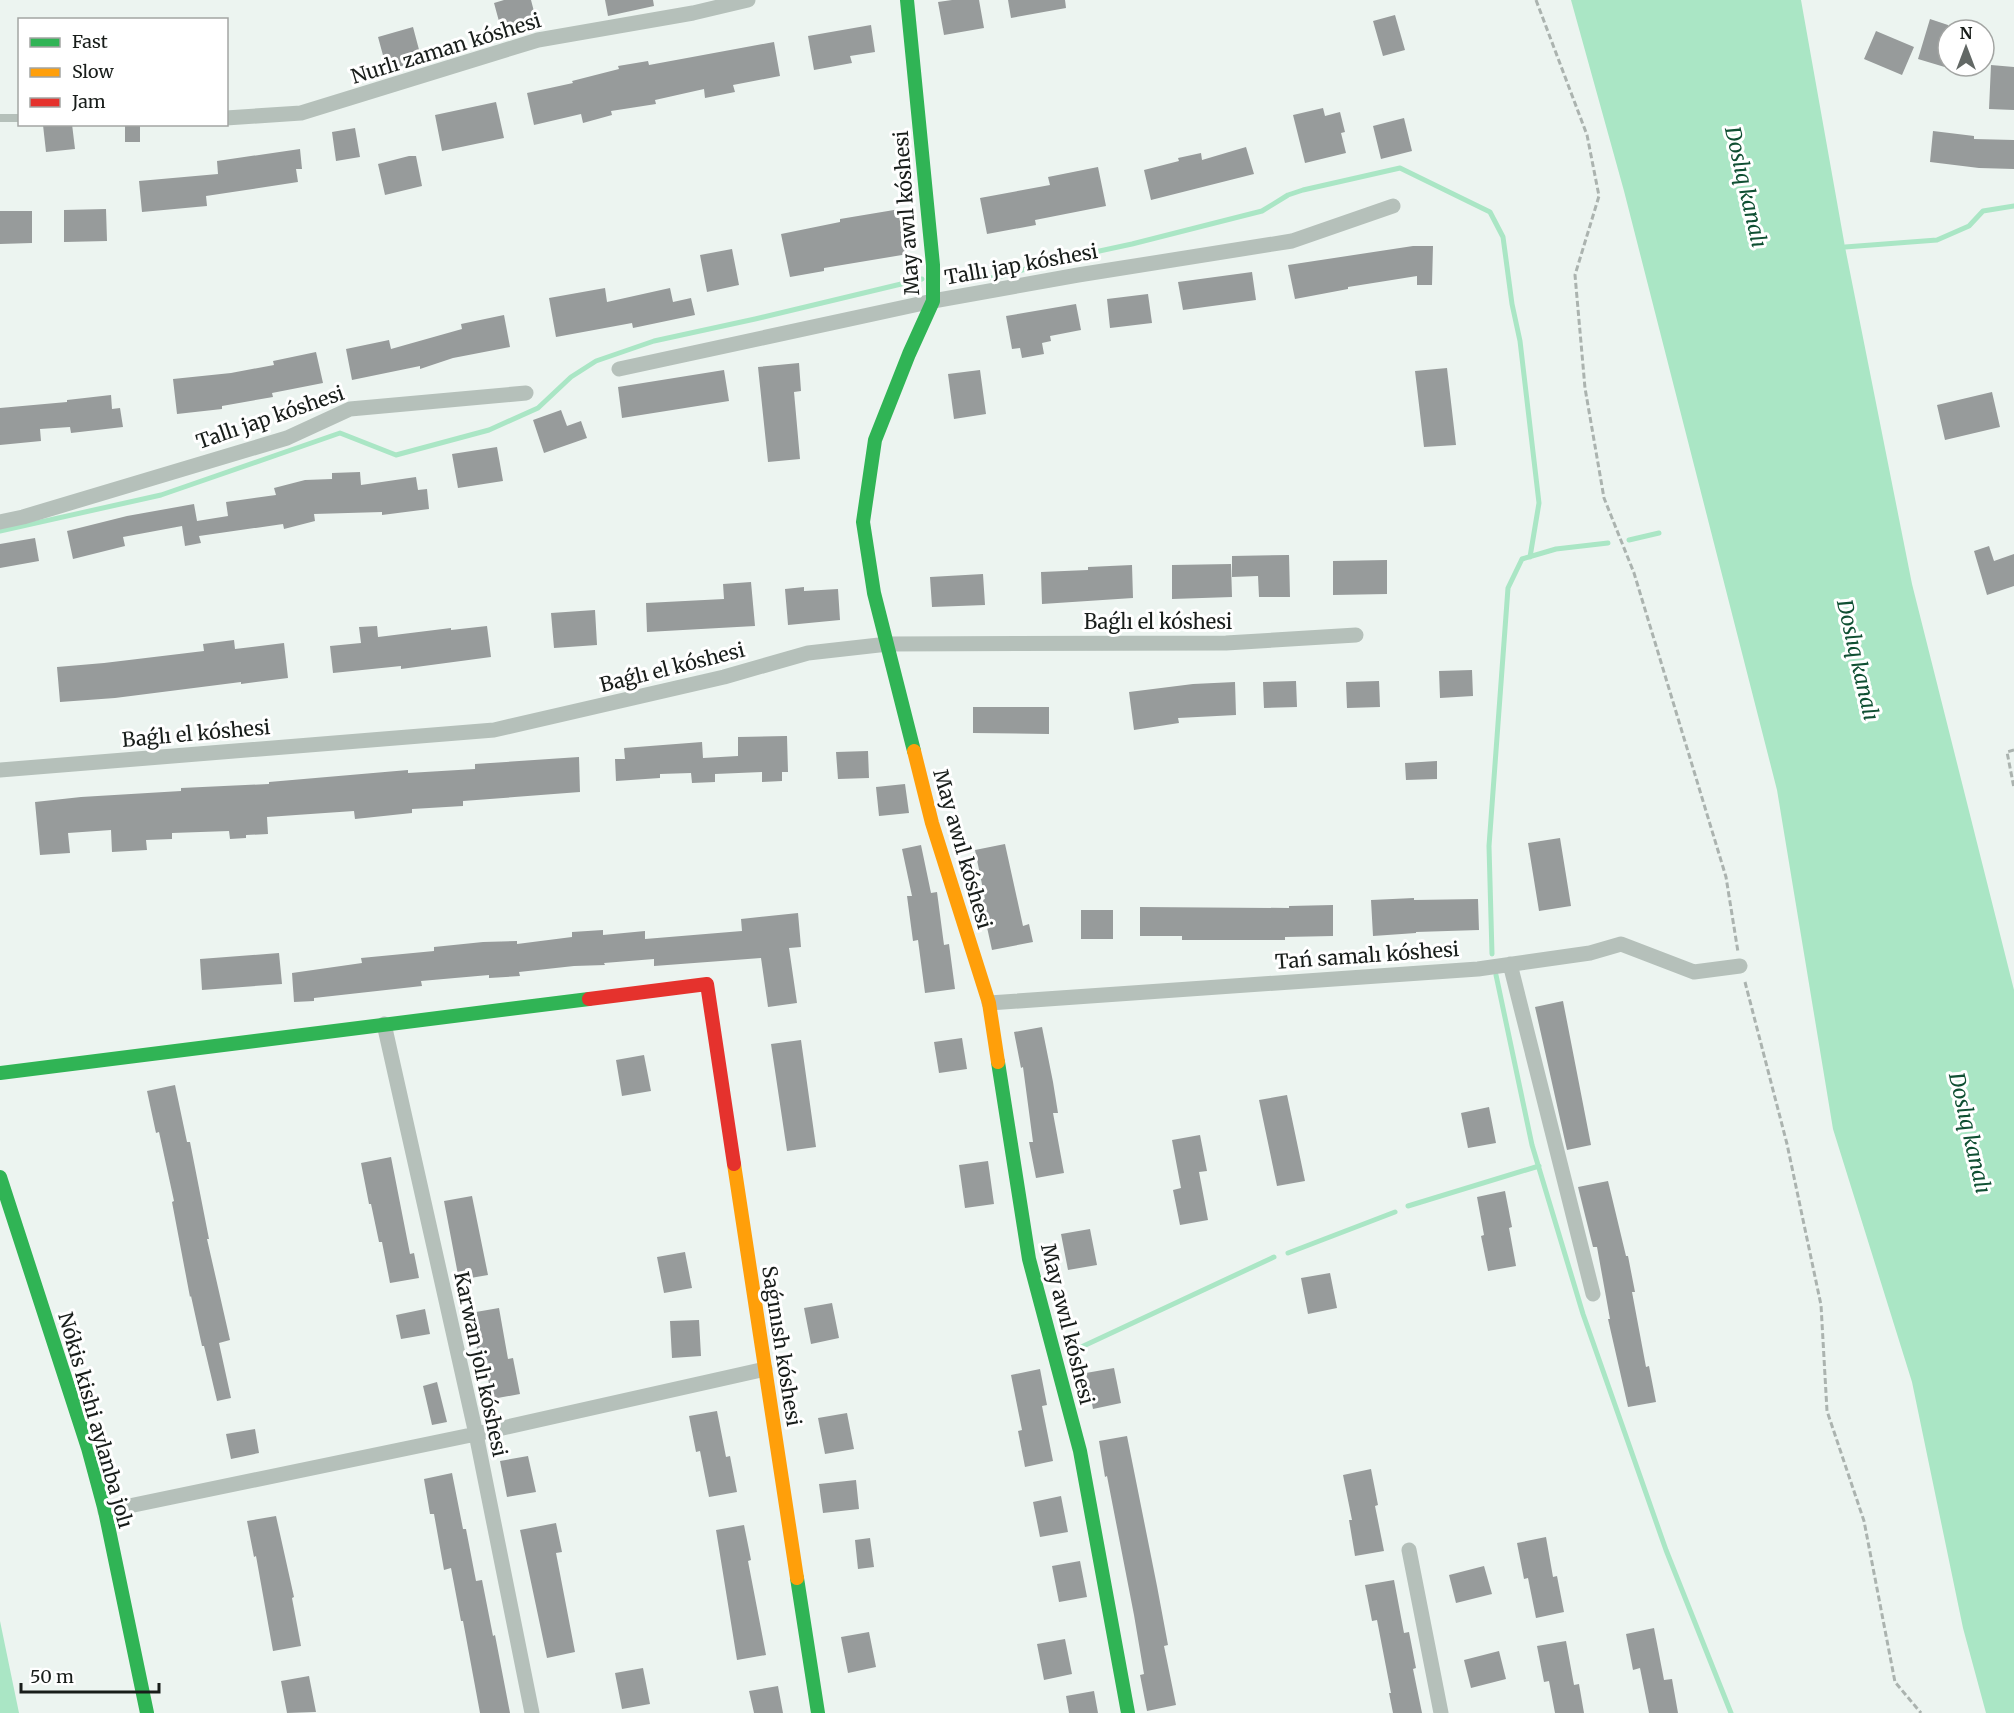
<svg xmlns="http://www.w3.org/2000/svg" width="2014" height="1713" font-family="Merriweather,serif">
<rect width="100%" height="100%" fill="#ecf4f0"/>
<path fill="#aae6c5" d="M1571,0H1801L1845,247L1912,584L2014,990V1713H1986L1963,1628L1912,1382L1833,1129L1777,790L1624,191Z
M0,1621L19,1713H0Z"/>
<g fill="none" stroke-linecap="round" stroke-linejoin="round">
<path stroke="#aae6c5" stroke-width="5" d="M1845,247L1937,240L1969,226L1983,211L2014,206
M945,275L995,278L1053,261L1132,244L1262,211L1288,195L1303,190L1400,168L1490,212L1503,237L1512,304L1520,341L1539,503L1530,557
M0,531L161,495L340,433L396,455L489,430L538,408L571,377L596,361L654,341L755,319L922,279
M1629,540L1659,533
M1492,954L1489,846L1508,588L1522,559L1556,549L1608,543
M1496,975L1532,1145L1583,1314L1666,1550L1731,1713
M1408,1206L1539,1166
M1288,1253L1395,1212
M1077,1349L1274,1257"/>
</g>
<path fill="#979b9b" d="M504,0H531L538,27L503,36L494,3Z
M605,0H653L654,6L608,16Z
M952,0H979L984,28L944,35L938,2Z
M1008,0H1065L1066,8L1011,18Z
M1395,15L1405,50L1383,56L1373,21Z
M1930,19L1948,25V68L1918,59Z
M871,25L875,52L850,56L852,63L814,70L808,36Z
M413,27L422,61L387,70L378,37Z
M1876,31L1914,47L1902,75L1864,59Z
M774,42L780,76L733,85L735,92L705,98L704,89L655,100L656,104L611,111L612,115L583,123L581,114L534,125L527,93L573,83L572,81L619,69L618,66L648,61L649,65Z
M1991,65L2014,67V110L1989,109Z
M496,102L504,138L442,151L435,115Z
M1323,108L1325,116L1340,112L1345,132L1341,133L1346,153L1305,163L1293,115Z
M1404,118L1412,151L1381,159L1373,126Z
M72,124L75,149L46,152L43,125Z
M125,125H140V142H125Z
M355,128L360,157L336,161L332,132Z
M1933,131L1974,136V139L2014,140V169L1979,168L1930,162Z
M1246,147L1254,174L1151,200L1144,170L1179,161L1178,158L1201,153L1202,160Z
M300,149L302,169H296L298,182L206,196L207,206L142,212L139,181L218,174L217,161Z
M409,156H416L422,186L385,195L378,164Z
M1098,167L1106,206L1035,220L1036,225L987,234L980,198L1050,185L1048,177Z
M106,209L107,241L64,242V210Z
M900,209L908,254L824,268V271L790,277L781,234L840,222V219Z
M0,211H32V243L0,244Z
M1413,246H1433L1432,285H1417V276L1348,287V289L1295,299L1288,265Z
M732,249L739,285L707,292L700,255Z
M1252,272L1256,300L1183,310L1178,282Z
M605,288L607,302L670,288L673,302L691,298L695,315L633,328L632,323L556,337L549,298Z
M1148,294L1152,323L1110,328L1107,299Z
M1076,304L1081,330L1050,336L1051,341L1042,343L1044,354L1022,358L1020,348L1012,349L1006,316Z
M504,315L510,347L453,358L420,369V366L352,380L346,349L389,340L391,349L462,329L461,324Z
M316,352L323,383L272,393L273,397L222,406V409L177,414L173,379L231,373L274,365L273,361Z
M799,363L801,391L794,392L800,459L768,462L758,367Z
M1447,368L1456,445L1424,447L1415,371Z
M724,370L729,401L622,418L618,387Z
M980,370L986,414L954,419L948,374Z
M1992,392L2000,427L1945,440L1937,405Z
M111,395L112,409L120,408L123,427L71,433L70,427L40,429L41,441L0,445V408L67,402V400Z
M561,410L567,426L581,421L587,438L544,453L533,420Z
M497,447L503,481L458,488L452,454Z
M360,472L361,485L416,477L418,490L427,489L429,509L382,515V512L314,514L315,521L284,529L283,524L199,536L201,543L185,546L182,526L123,537L125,546L73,559L67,531L127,516L194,504L197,521L228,516L226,502L276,495L274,488L305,480L332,479V473Z
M35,538L39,561L0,568V544Z
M1989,546L1994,561L2014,554V586L1987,595L1974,551Z
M1289,555L1290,597H1259L1258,576L1232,577V556Z
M1387,560V594L1333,595V561Z
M1231,564L1232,597L1172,599V565Z
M1132,565L1133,598L1042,604L1041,572L1088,570V567Z
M983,574L985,605L932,607L930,577Z
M751,582L755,626L647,632L646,603L724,599L723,584Z
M804,587V591L838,589L840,620L788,625L785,589Z
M595,610L597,645L554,648L551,613Z
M377,626L378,637L451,628V630L487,626L491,657L401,669V666L333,673L330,646L361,643L359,627Z
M234,640L235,649L284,643L288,678L241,684V682L115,698L60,702L57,667L104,663L204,651L203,644Z
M1472,670L1473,696L1440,698L1439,671Z
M1296,681L1297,707L1264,708L1263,682Z
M1379,681L1380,707L1347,708L1346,682Z
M1235,682L1236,715L1178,718L1179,723L1134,730L1129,692L1193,684Z
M973,707H1049V734L973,733Z
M787,736L788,772H782V781L762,782V772L715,774V782L692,783L691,773L660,774V778L616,781L615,759H625L624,748L702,742L703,758L738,756V737Z
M868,751L869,778L838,779L836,752Z
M579,757L580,792L463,801V806L412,809V813L355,819L354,811L267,817L268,834L246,835V838L230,839L229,831L172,833V839L146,840L147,850L112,852L111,830L68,833L70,853L40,855L35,802L81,797L181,791V788L269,784V782L408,770V773L475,769V764Z
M1437,761V779L1406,780L1405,763Z
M905,784L909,813L879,816L876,787Z
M1560,838L1571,906L1539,911L1528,843Z
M1005,844L1023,926L1029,924L1033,942L992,950L981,900L985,899L975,850Z
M921,845L931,893L937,892L944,945L949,944L955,989L925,993L918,940L913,941L907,896H912L902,849Z
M1414,898V900L1478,899L1479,930L1416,932V933L1373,936L1371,900Z
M1333,905V936L1285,937V940H1182V936H1140V907L1289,908V906Z
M1081,910H1113V939H1081Z
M798,913L801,947L789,948L797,1003L768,1007L761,958L654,966V959L604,963L605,965L574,966L519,972L520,976L489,978V975L421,981L422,986L314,998V1001L294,1002L292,973L362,963L361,958L434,951V947L483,942L517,941V944L572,937V932L603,930V935L645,931V939L742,931L741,919Z
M279,953L282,984L202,990L200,959Z
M1563,1001L1591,1145L1567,1150L1535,1007Z
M1042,1027L1053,1082L1058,1113H1053L1064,1173L1036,1178L1029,1142H1033L1023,1067L1021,1068L1014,1032Z
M962,1038L967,1069L939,1073L934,1042Z
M801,1040L816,1147L787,1151L771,1044Z
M644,1055L651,1091L622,1096L616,1060Z
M175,1085L187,1142H190L209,1239H207L230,1340L219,1343L231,1398L217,1401L204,1346H202L191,1296L190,1297L172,1202L174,1201L159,1132L156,1133L147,1091Z
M1287,1095L1305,1181L1277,1186L1259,1100Z
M1489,1107L1496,1143L1468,1148L1461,1113Z
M1200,1135L1207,1171L1199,1172L1208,1220L1180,1225L1173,1190L1181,1188L1172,1140Z
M391,1157L410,1254L414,1253L419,1278L390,1283L382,1242H379L371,1204H369L361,1163Z
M988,1161L994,1204L965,1208L959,1165Z
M1608,1181L1626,1256H1628L1635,1292H1632L1646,1367L1649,1366L1656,1402L1628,1407L1608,1319H1610L1597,1247H1593L1578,1187Z
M1505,1191L1512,1227L1509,1228L1516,1266L1488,1271L1481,1236L1484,1235L1477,1197Z
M472,1196L488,1275L459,1280L444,1201Z
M1090,1229L1097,1265L1068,1270L1061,1234Z
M685,1252L692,1288L664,1293L657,1257Z
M1330,1273L1337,1308L1308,1314L1301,1278Z
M832,1303L839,1338L811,1344L804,1308Z
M499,1308L508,1359L513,1358L520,1394L492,1399L482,1348L477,1349L470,1313Z
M425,1309L430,1334L401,1339L396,1315Z
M699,1320L701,1356L672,1358L670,1321Z
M1114,1368L1121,1403L1093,1409L1086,1373Z
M1040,1369L1047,1405L1042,1406L1053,1461L1025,1467L1018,1431L1022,1430L1011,1375Z
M437,1382L447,1422L432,1425L423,1386Z
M717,1411L726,1457L730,1456L737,1492L709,1497L700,1451L696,1452L689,1416Z
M847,1413L854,1449L825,1454L818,1418Z
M255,1429L259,1453L231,1459L226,1434Z
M1127,1436L1157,1586L1168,1645L1164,1646L1176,1705L1147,1711L1140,1675L1144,1674L1134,1615L1107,1476L1105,1477L1099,1441Z
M528,1456L536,1492L507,1497L500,1461Z
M1371,1469L1378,1505L1375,1506L1384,1551L1355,1556L1349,1520H1352L1343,1475Z
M452,1473L463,1529H466L476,1581L482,1580L493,1636L495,1635L510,1713H480L463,1621H461L451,1568L444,1570L434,1514H430L424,1479Z
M856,1480L859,1509L823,1513L819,1484Z
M1061,1496L1068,1532L1040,1537L1033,1502Z
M276,1516L294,1597L292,1598L301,1646L273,1651L256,1556L254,1557L247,1521Z
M556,1523L562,1552L556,1553L575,1652L547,1658L520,1530Z
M744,1525L751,1560L748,1561L766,1655L737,1660L716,1530Z
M1546,1537L1553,1577L1557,1576L1564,1612L1536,1618L1528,1578L1524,1579L1517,1543Z
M870,1538L874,1567L858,1569L855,1540Z
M1080,1561L1087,1597L1059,1602L1052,1566Z
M1484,1566L1492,1594L1456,1603L1449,1575Z
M1394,1580L1404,1633L1409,1632L1416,1668L1413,1669L1422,1713H1393L1389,1693H1391L1377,1620L1372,1621L1365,1585Z
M1654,1628L1664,1680L1672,1679L1678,1713H1649L1640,1668L1633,1670L1626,1634Z
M869,1632L876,1667L848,1673L841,1637Z
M1065,1639L1072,1674L1044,1680L1037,1644Z
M1566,1641L1574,1685L1579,1684L1584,1713H1555L1549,1681L1544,1682L1537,1646Z
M1499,1651L1506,1679L1471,1688L1464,1660Z
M643,1668L650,1704L622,1709L615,1673Z
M309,1676L316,1712L287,1713L281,1681Z
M778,1686L783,1713H754L749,1691Z
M1094,1691L1098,1713H1069L1066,1696Z"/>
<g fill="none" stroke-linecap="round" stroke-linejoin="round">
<path stroke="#abb3af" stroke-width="3" stroke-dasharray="6 3" stroke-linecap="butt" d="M1536,0L1587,135L1599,196L1575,275L1585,388L1604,498L1634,573L1726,877L1738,952
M2014,750L2007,752L2014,788
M1745,982L1787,1144L1821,1305L1827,1411L1864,1521L1895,1682L1921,1713"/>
<path stroke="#b5c0ba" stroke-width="8" d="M0,118H20"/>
<path stroke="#b5c0ba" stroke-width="15" d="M226,118L301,113L538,40L693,13L748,0
M619,369L933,301L1078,275L1292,241L1393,206
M0,522L23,517L287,438L350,409L526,393
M0,770L494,730L724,677L808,653L888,644L1226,643L1356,635
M1510,964L1593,1294
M989,1003L1478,969L1590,953L1621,944L1694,972L1740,966
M384,1024L476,1434L532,1713
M105,1511L476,1434L765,1369
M1409,1550L1441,1713"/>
<path stroke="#30b455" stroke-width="14" d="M907,0L933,265V301L909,354L875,440L863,522L874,593L914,751
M998,1062L1029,1259L1080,1451L1128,1713
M0,1073L589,999
M0,1177L88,1448L105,1511L147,1713
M797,1578L818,1713"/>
<path stroke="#ff9f0a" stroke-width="14" d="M914,751L932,823L989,1003L998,1062
M734,1164L797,1578"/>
<path stroke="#e5322d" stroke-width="14" d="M589,999L707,984L734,1164"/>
</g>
<g text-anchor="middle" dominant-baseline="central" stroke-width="6" stroke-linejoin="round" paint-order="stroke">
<g font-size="20" fill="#181d1a" stroke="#fff">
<text transform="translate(446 48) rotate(-17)">Nurlı zaman kóshesi</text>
<text transform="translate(906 213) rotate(-94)">May awıl kóshesi</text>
<text transform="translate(1021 264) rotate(-10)">Tallı jap kóshesi</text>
<text transform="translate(270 417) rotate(-19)">Tallı jap kóshesi</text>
<text x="1158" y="621">Baǵlı el kóshesi</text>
<text transform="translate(672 667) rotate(-14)">Baǵlı el kóshesi</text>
<text transform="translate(196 733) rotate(-5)">Baǵlı el kóshesi</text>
<text transform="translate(963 849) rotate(74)">May awıl kóshesi</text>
<text transform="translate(1367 955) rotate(-4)">Tań samalı kóshesi</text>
<text transform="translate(1068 1324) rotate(76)">May awıl kóshesi</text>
<text transform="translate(782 1346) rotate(81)">Saǵınısh kóshesi</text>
<text transform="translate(481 1364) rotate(78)">Karwan jolı kóshesi</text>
<text transform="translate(96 1420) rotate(74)">Nókis kishi aylanba jolı</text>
</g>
<g font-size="21" font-style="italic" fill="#0f4f32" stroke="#fff">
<text transform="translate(1746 187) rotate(77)">Doslıq kanalı</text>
<text transform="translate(1858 660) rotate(77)">Doslıq kanalı</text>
<text transform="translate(1970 1133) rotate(77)">Doslıq kanalı</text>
</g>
</g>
<rect x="18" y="18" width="210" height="108" fill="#ffffff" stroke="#a3a5a3" stroke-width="1.5"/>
<rect x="30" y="38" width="30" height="9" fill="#30b455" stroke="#a3a5a3" stroke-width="1.5"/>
<text x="72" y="48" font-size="18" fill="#181d1a">Fast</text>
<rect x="30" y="68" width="30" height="9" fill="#ff9f0a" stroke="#a3a5a3" stroke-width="1.5"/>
<text x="72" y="78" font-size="18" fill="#181d1a">Slow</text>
<rect x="30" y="98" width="30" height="9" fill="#e5322d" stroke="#a3a5a3" stroke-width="1.5"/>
<text x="72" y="108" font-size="18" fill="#181d1a">Jam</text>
<g transform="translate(1966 48)"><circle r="28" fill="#ffffff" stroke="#a3a5a3" stroke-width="1.5"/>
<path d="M0-4.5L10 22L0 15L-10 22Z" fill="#626865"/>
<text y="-9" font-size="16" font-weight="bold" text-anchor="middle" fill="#181d1a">N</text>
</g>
<path d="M21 1683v9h138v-9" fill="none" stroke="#181d1a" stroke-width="3"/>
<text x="30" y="1683" font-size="18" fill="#181d1a" stroke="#ffffff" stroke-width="4.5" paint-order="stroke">50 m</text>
</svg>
